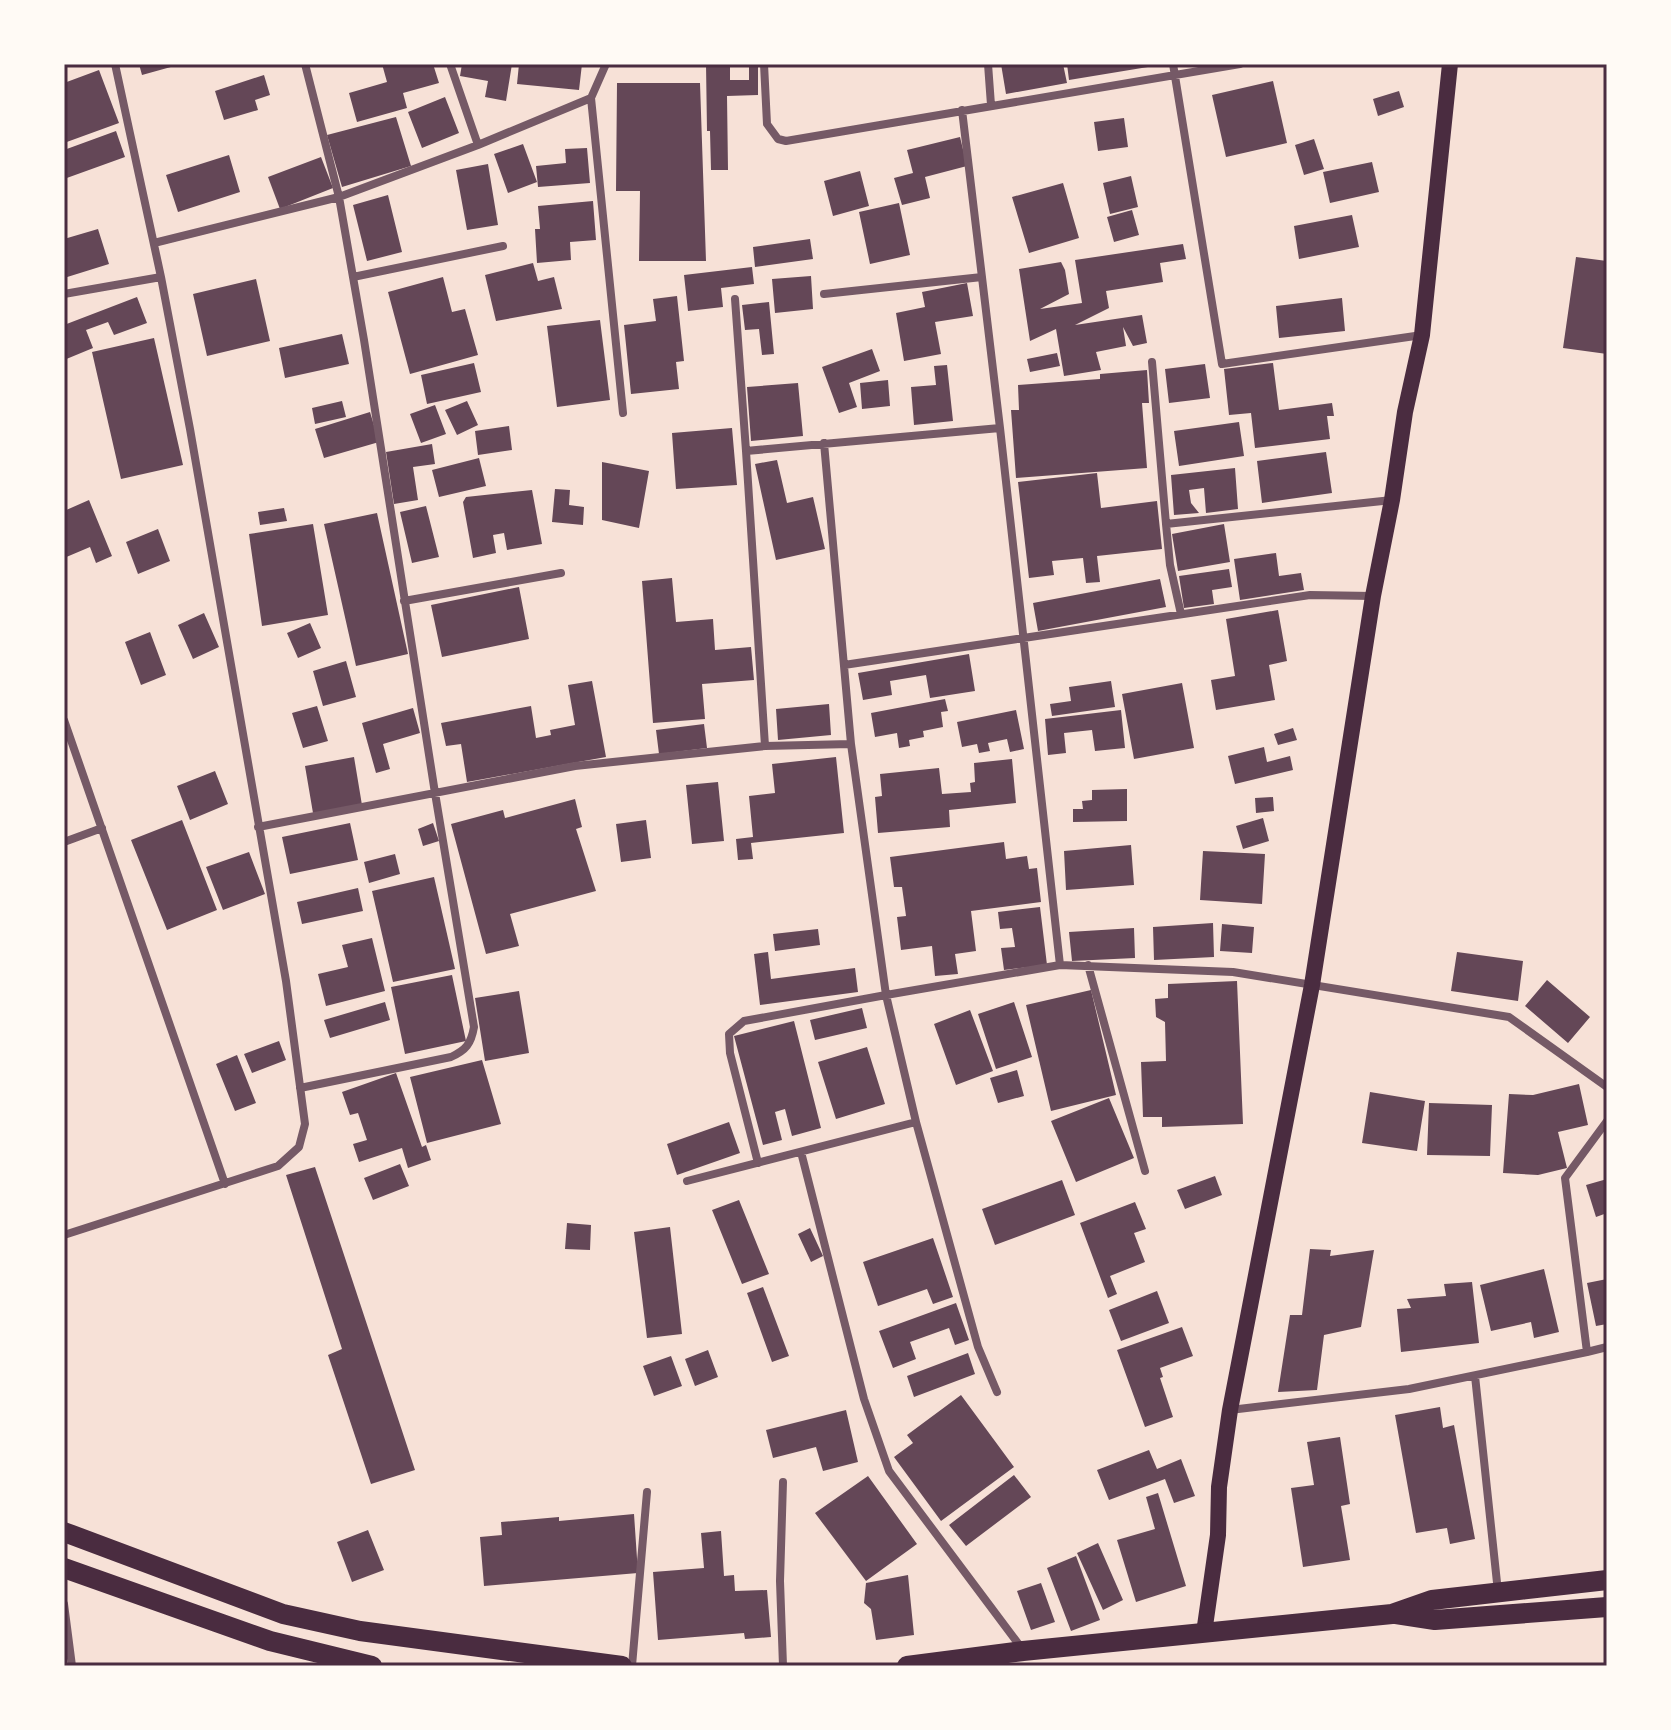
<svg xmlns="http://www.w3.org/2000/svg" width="1671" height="1730" font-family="'Nunito Sans',sans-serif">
<rect width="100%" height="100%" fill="#f7e1d7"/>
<path fill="#644757" d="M139,64H178V65L142,75Z
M382,64H433L439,83L403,93L407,108L357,122L349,93L387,82Z
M462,64H512L506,101L485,97L488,81L460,76Z
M519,64H582L579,90L517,84Z
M706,64H730V80H749V67H758V95L727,96L728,170H711L710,131H707Z
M1001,64H1063L1067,83L1006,94Z
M1067,64H1153L1154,66L1069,80Z
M99,70L119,123L64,143V83Z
M264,75L270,95L255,100L258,110L224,120L215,91Z
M1273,81L1287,143L1226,157L1212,95Z
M617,83H700L706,261H639L640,191H616Z
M1399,91L1404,107L1378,116L1373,99Z
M445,97L459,133L422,148L408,112Z
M396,117L411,166L342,187L327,135Z
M1124,118L1128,147L1098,151L1094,122Z
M116,131L125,157L64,179V150Z
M960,137L967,166L925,177L930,198L902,205L894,178L913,173L907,150Z
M1314,139L1324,169L1304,175L1295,145Z
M523,144L537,182L508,193L494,154Z
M587,148L590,183L538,187L536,166L566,163L565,149Z
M229,155L240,192L178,212L166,175Z
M321,157L333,188L280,209L268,177Z
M1372,162L1379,192L1330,203L1323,172Z
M488,164L498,225L467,230L456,170Z
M860,171L869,206L833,216L824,181Z
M1131,176L1138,207L1110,214L1103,183Z
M1063,183L1079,238L1029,253L1012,197Z
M388,195L402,252L367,261L353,205Z
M593,201L596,240L570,242L571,260L537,263L535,229H540L538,206Z
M899,203L910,255L870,264L859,212Z
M1132,210L1139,235L1114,242L1107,217Z
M1352,215L1359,247L1299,259L1294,226Z
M98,229L109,264L64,278V239Z
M810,239L813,259L755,267L753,247Z
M1183,244L1186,259L1160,263L1163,282L1106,291L1109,308L1075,325L1142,315L1147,343L1133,346L1123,327L1126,346L1096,352L1101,370L1064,376L1056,329L1030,341L1019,269L1061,262L1065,270L1069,294L1040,309L1082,303L1075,260Z
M1576,257L1607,261V354L1563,348Z
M533,263L538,281L554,277L562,309L496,321L485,275Z
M752,267L754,284L721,288L723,307L688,311L684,275Z
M811,276L813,309L775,313L772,279Z
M443,277L452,312L465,309L478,355L410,374L388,292Z
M256,279L270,341L207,356L193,294Z
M967,283L973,316L935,322L941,354L904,361L896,313L925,307L922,292Z
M677,296L684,361L676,362L679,389L631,394L624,325L656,321L653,299Z
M137,297L147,323L114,335L108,322L86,330L93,348L64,360V325Z
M1342,298L1345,331L1279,338L1276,306Z
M769,302L774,354L762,355L759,329L745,330L742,305Z
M600,320L610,400L557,407L547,326Z
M342,334L349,364L285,378L279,348Z
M154,338L183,465L121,479L92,352Z
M872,349L880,371L849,383L857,407L839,413L822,367Z
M1057,353L1060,366L1030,372L1027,359Z
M474,363L481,392L427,404L421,375Z
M1273,363L1279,410L1332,403L1334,416H1327L1330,439L1255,448L1251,413L1229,415L1224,369Z
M1205,364L1210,398L1169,403L1165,369Z
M947,365L953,421L914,425L911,387L936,385L934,366Z
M1147,370L1149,403H1142L1147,468L1016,478L1011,410H1019L1018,385L1100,379V374Z
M888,380L890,406L862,409L860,383Z
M798,383L803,436L751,441L747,387Z
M342,401L346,417L315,424L312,408Z
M467,401L478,425L457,435L445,410Z
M435,405L446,434L421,443L410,414Z
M370,412L379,442L324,458L315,429Z
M1239,422L1244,456L1179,466L1174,431Z
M509,426L512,450L478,455L475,431Z
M732,428L737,485L676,489L672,433Z
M432,444L435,464L413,467L418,500L394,504L386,452Z
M1326,452L1332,493L1262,503L1257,461Z
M479,458L486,486L439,497L432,470Z
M777,460L787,503L813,497L825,549L776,560L755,464Z
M602,462L649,471L639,528L602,520Z
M1235,468L1238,509L1206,513L1204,488L1189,490L1191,503L1199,513L1174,515L1171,475Z
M1097,473L1101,508L1157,501L1162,549L1097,556L1100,582L1086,583L1083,558L1052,561L1054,575L1029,578L1018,482Z
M555,489L570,490L569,505L584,507L583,525L552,522Z
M532,490L542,544L507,550L504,533L493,535L496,553L473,558L463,502L466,497Z
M89,500L112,556L96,563L90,547L64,558V511Z
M426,506L439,557L412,563L400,512Z
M284,508L287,521L260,525L258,512Z
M377,513L408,654L356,666L324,524Z
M313,524L328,615L262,626L249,534Z
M1224,524L1230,562L1178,571L1172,534Z
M158,529L170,561L138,574L126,542Z
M1276,553L1279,576L1301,573L1304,590L1240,600L1234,559Z
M1229,569L1232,587L1212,590L1214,604L1184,608L1179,576Z
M672,578L676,622L713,619L715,650L751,647L754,680L702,684L705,719L653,723L642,581Z
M1160,579L1166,607L1038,631L1033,603Z
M519,587L529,639L442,657L431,605Z
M1278,610L1287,661L1269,665L1275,700L1216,710L1211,680L1235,676L1226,619Z
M204,613L219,647L193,659L178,625Z
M310,623L321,648L298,658L287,633Z
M150,632L166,675L141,685L125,642Z
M969,654L975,691L930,698L926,675L890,681L892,695L863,700L858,673Z
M346,661L356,697L323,706L313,671Z
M592,681L606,757L467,782L461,744L446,746L441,723L531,706L536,738L551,735L550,730L575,725L568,685Z
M1111,681L1115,707L1052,716L1050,704L1071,701L1069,687Z
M1182,683L1194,748L1134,759L1122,694Z
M945,699L948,711L941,712L943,727L923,731L924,737L909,740L910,746L899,748L897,733L875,737L871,713Z
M829,704L831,735L778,740L776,709Z
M317,706L328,741L303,748L292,713Z
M413,708L420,733L383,744L390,769L376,773L362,723Z
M1016,710L1024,749L1010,752L1007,739L988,743L990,751L979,753L977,744L962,747L957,722Z
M1121,710L1125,748L1095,751L1092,730L1064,733L1066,753L1048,755L1045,719Z
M704,724L707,748L659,754L656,730Z
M1293,728L1297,740L1278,745L1274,734Z
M1264,747L1267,762L1290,756L1293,770L1235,784L1228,756Z
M354,757L362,805L313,813L305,766Z
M836,757L844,833L751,843L753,859L738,860L736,839L753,837L749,796L775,793L772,764Z
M1012,759L1016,803L949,810L950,827L878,833L875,797L882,796L880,774L939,768L942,794L971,792L970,783L975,782L974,763Z
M215,771L228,804L190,820L177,786Z
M718,782L724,841L692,844L686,785Z
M1127,789V821L1073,822V809H1083L1082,801L1092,800V790Z
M1273,797L1274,811L1256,813L1255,798Z
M575,799L582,827L576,829L596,891L510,914L519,946L486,954L451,824L503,810L505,818Z
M1263,818L1269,841L1243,849L1236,826Z
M182,820L217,910L167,930L131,840Z
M646,820L651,858L621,862L616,824Z
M350,823L358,860L290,874L282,837Z
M433,823L439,841L423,846L418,829Z
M1004,842L1006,859L1027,856L1029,869L1037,868L1041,902L971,911L976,951L955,954L958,974L935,976L932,946L901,950L897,917L906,916L902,887H894L890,857Z
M1131,845L1134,885L1066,890L1064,851Z
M1203,851L1265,854L1262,904L1200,900Z
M249,852L265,894L223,910L206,867Z
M395,854L400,874L369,883L364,862Z
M434,877L455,969L393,982L372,891Z
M358,888L363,911L302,924L297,902Z
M1040,907L1047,965L1004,970L1001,948L1015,947L1012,928L1000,929L998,912Z
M1213,923L1214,957L1154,960L1153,927Z
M1222,924L1254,927L1252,953L1220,951Z
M1134,928L1135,958L1072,961L1069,932Z
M818,929L820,945L775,951L773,934Z
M372,938L385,991L326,1006L318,974L348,967L342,945Z
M768,952L771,979L855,968L858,992L760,1005L754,954Z
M1457,952L1523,961L1518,1001L1451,991Z
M452,975L466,1041L405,1054L391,987Z
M1547,980L1590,1017L1568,1043L1525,1006Z
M1237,981L1243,1124L1162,1127V1117H1143L1141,1062L1166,1061L1165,1022L1156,1017L1155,999L1168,998V984Z
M1091,990L1116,1095L1051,1111L1026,1005Z
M519,991L529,1053L485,1061L475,998Z
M385,1002L390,1020L330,1038L324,1020Z
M1014,1002L1032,1057L996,1069L978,1014Z
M862,1008L867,1028L815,1040L810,1020Z
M970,1010L993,1071L956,1085L934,1024Z
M794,1021L821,1128L792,1136L785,1109L775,1112L782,1140L763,1145L734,1036Z
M279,1041L286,1060L252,1073L244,1054Z
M867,1047L885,1104L836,1119L818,1062Z
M237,1055L256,1103L235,1111L216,1064Z
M482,1060L501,1124L427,1143L410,1077Z
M1017,1070L1024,1096L998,1103L990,1078Z
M396,1073L422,1147L426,1145L431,1160L408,1168L402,1148L359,1162L353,1144L367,1140L358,1113L350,1115L342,1092Z
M1579,1084L1588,1125L1558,1132L1567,1168L1538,1175L1503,1173L1509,1094L1533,1095Z
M1370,1092L1425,1101L1417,1151L1362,1143Z
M1109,1098L1134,1158L1076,1182L1051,1121Z
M1429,1103L1492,1105L1490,1156L1427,1155Z
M729,1122L740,1153L677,1175L667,1144Z
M400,1164L409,1186L373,1200L364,1178Z
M315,1167L415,1470L371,1484L328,1355L342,1349L286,1175Z
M1215,1176L1222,1195L1185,1209L1177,1190Z
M1607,1179V1213L1596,1217L1586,1185Z
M1062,1180L1075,1215L995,1245L982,1209Z
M739,1200L769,1274L742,1284L712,1210Z
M1135,1202L1146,1229L1134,1233L1145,1262L1110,1276L1117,1294L1108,1298L1080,1223Z
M567,1223L591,1225L590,1250L565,1249Z
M670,1227L682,1334L647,1338L634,1232Z
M810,1228L823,1256L811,1262L798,1234Z
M933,1238L953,1297L933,1304L927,1289L878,1306L863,1262Z
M1310,1249L1331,1250L1330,1256L1374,1250L1361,1327L1324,1335L1317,1390L1278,1392L1290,1315H1302Z
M1544,1269L1559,1332L1534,1338L1531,1322L1491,1331L1480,1285Z
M1607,1279V1324L1596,1326L1587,1283Z
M1472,1282L1479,1343L1401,1352L1397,1309L1411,1308L1407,1299L1446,1296L1444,1284Z
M763,1287L789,1356L772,1362L747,1293Z
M1157,1291L1169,1323L1121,1341L1109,1310Z
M956,1303L969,1340L955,1345L949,1328L910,1342L916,1359L893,1368L879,1331Z
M1182,1327L1193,1356L1160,1368L1163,1377L1160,1378L1173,1417L1145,1427L1117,1350Z
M708,1350L718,1377L695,1386L685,1359Z
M968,1353L975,1374L914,1397L907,1376Z
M671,1356L682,1386L654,1396L643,1366Z
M961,1395L1014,1467L941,1521L894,1457L913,1443L907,1435Z
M1440,1407L1443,1428L1454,1425L1475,1539L1450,1544L1447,1528L1416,1533L1395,1415Z
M846,1410L858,1462L823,1471L816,1447L773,1458L766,1430Z
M1340,1437L1350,1504L1341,1506L1350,1560L1303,1567L1291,1488L1314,1485L1307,1442Z
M1149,1450L1157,1469L1181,1459L1195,1496L1174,1503L1165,1479L1109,1500L1097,1470Z
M1014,1475L1031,1497L966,1546L949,1525Z
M868,1476L917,1544L866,1581L815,1513Z
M1158,1493L1186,1586L1136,1602L1117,1540L1155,1529L1146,1497Z
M634,1514L638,1573L484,1586L480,1537L502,1535L501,1522L559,1517V1521Z
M368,1530L384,1570L352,1582L337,1542Z
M721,1531L724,1576L734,1575L735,1591L767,1590L771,1637L745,1639L744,1633L658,1640L653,1572L704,1568L701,1533Z
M1098,1543L1123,1600L1103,1610L1077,1553Z
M1076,1556L1100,1620L1071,1631L1047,1568Z
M908,1575L914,1635L876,1640L871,1609L864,1603L866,1583Z
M1041,1583L1055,1622L1031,1630L1017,1591Z"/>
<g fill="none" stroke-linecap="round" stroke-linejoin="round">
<path stroke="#755966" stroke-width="8" d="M450,64L478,145
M764,64L767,124L778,139L786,141L1240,64
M988,64L991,105
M1173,64L1222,364L1422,335
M591,98L623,413
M154,243L339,197L478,145L591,98L606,64
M353,277L503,246
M64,294L161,277
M824,294L982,277
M735,299L746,451
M1152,362L1166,524
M1000,428L1060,965
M824,443L851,744
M404,601L561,573
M1181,614L1170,565L1166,524L1392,500
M844,665L1310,595L1373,596
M64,720L225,1184
M765,746L746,451L1000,428L962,110
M258,827L575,766L765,746L851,744L886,995L1060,965L1233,972L1509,1017L1607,1087
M64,842L102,828
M1088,965L1145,1171
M300,1088L451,1057C466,1050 471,1044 474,1027L435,793L364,340L339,197L305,64
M916,1122L978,1347L997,1392
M801,1152L864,1399L889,1471L1023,1650
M687,1181L916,1122L886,995L744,1021L729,1034L730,1053L758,1163
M64,1235L278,1166L299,1147L305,1124L286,981L190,429L161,277L115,64
M1587,1352L1607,1347
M1475,1376L1498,1592
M1230,1410L1409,1389L1587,1352L1565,1178L1607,1121
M783,1482L780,1581L783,1666
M64,1604L72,1666
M632,1666L647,1492"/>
<path stroke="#4a2c40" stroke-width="16" d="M1204,1633L1218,1535L1219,1487L1230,1410L1312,985L1373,596L1392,500L1405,412L1422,335L1450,64"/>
<path stroke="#4a2c40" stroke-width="20" d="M64,1532L283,1614L360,1631L622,1666
M64,1568L270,1641L372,1666
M1396,1614L1435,1620L1607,1607
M907,1666L1023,1651L1392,1614L1432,1600L1607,1580"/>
</g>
<rect width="1671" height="1730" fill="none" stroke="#fffaf5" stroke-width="132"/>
<rect x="66" y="66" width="1539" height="1598" fill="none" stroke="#4a2c40" stroke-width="3"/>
</svg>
